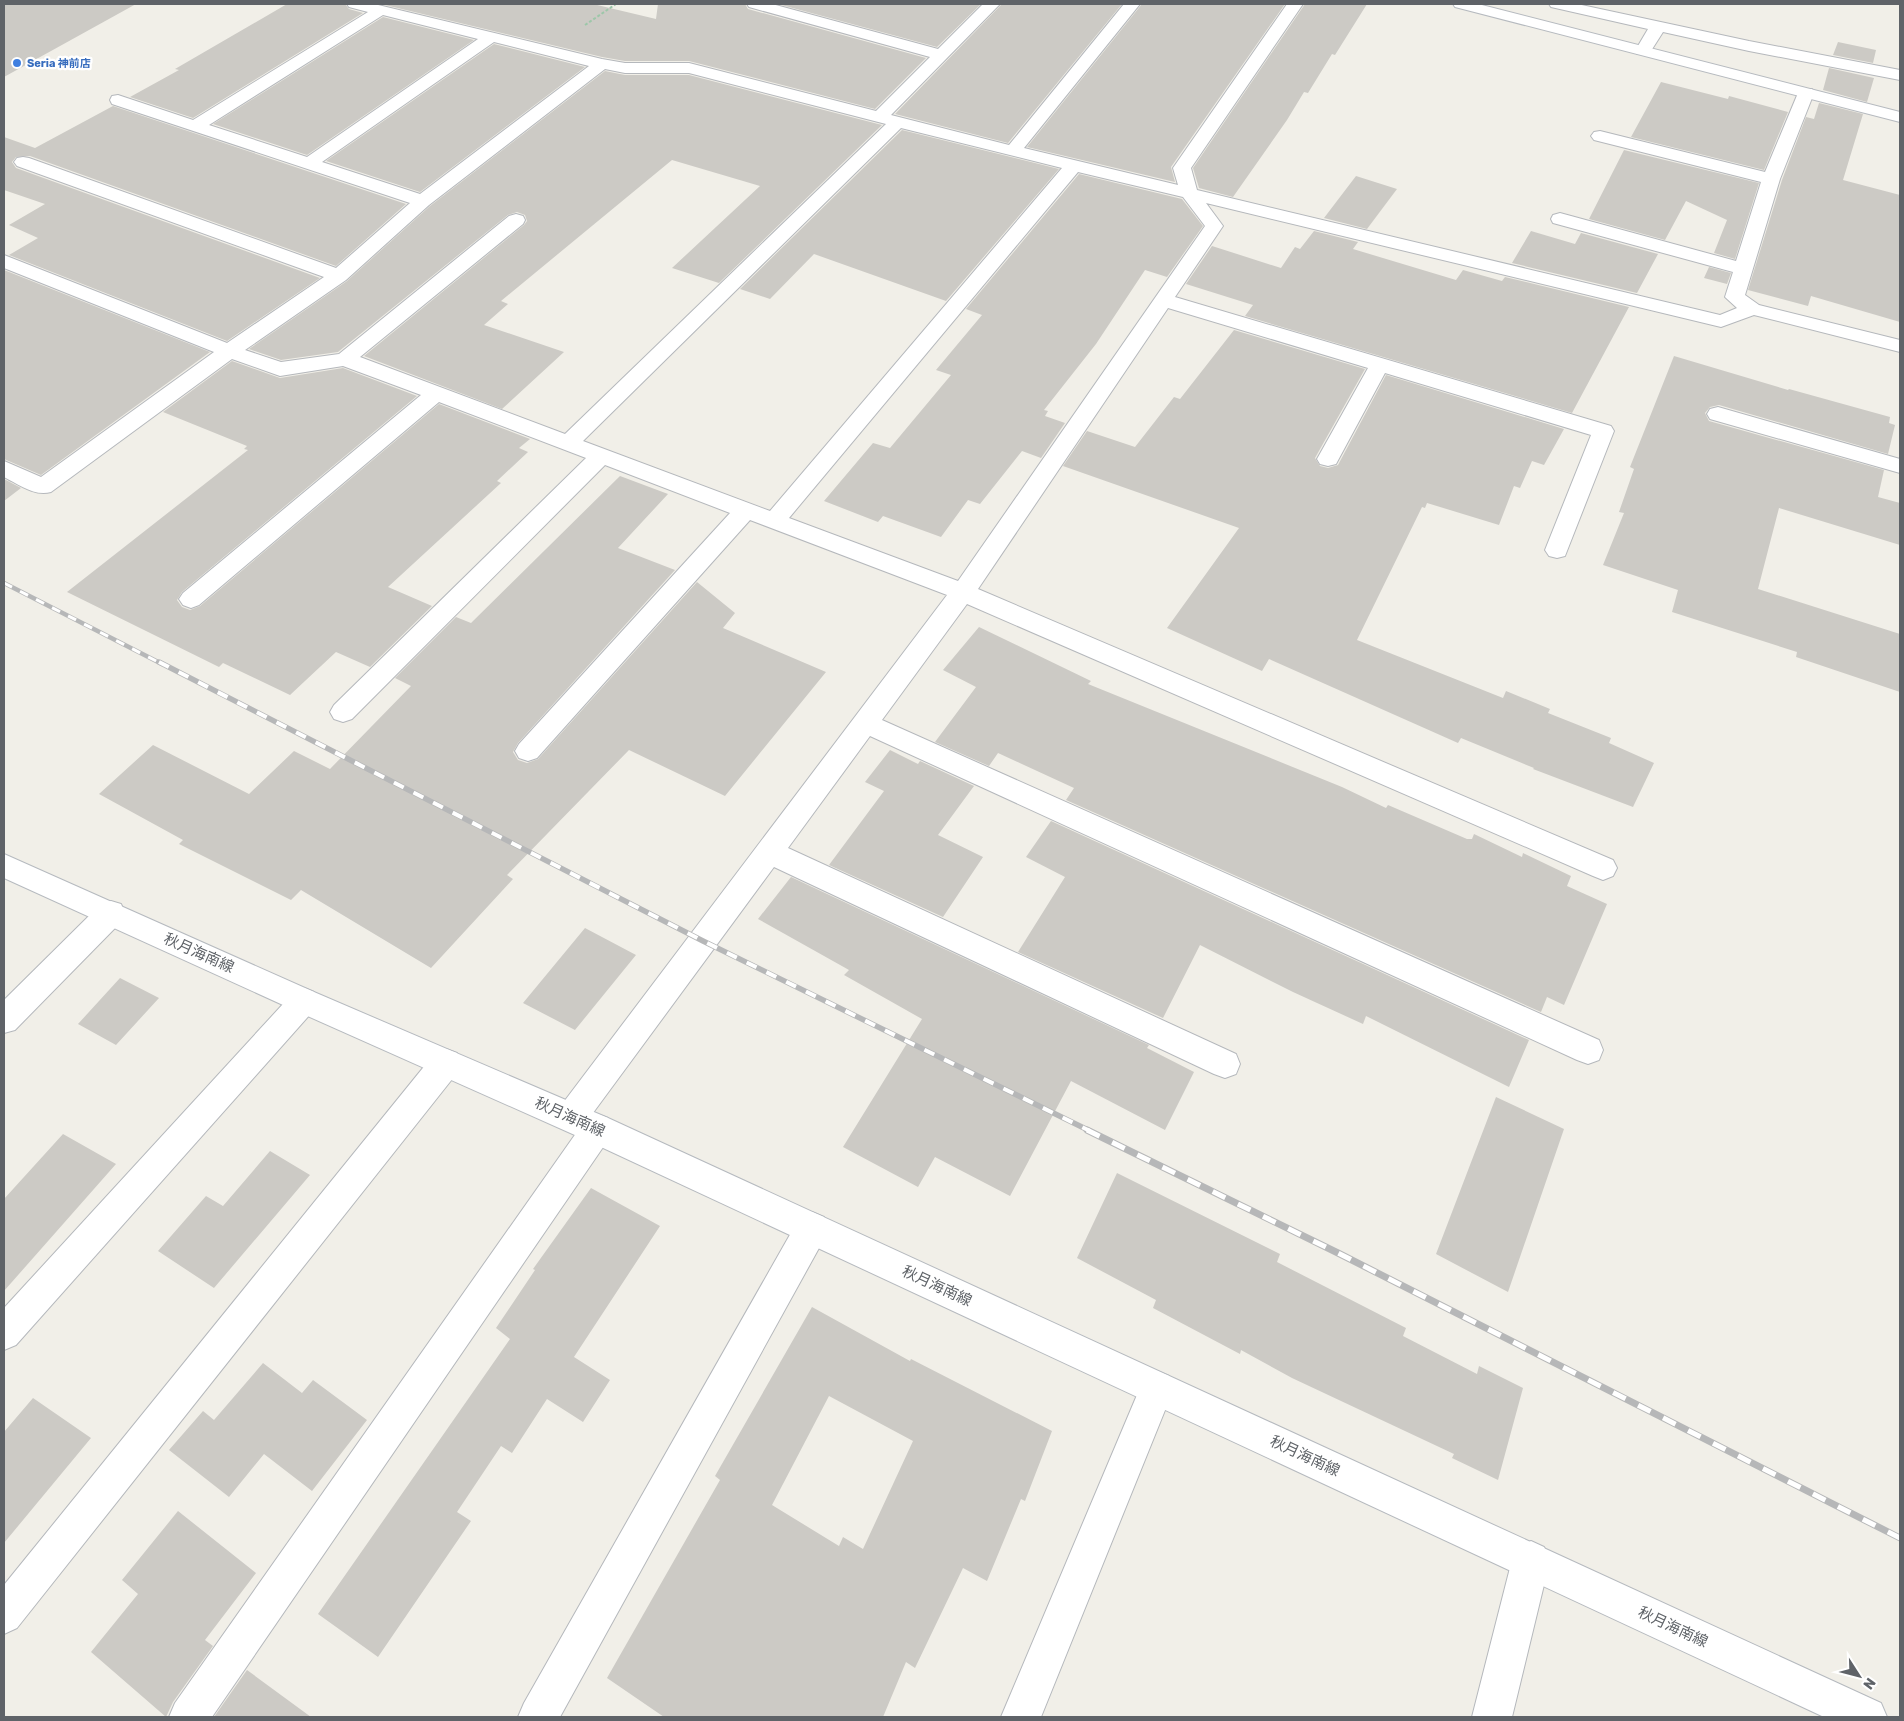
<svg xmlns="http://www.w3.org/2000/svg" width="1904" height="1721" font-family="Rubik,'Noto Sans JP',sans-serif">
<rect width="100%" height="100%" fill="#f1efe8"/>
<path fill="#cccac5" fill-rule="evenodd" d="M4,4H136L4,77Z
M287,4H345L349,9L363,13L193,118L130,97L179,70L175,69Z
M381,4H593L656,19L658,4H745L748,9L926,58L875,109L689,61H625L602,57Z
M778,4H981L937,47Z
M1002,4H1122L1008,143L895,114Z
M1142,4H1285L1171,167L1175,182L1027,147Z
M1305,4H1367L1335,55L1332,54L1308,93L1304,92L1287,120L1233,197L1199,188L1193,168Z
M383,17L474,40L307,155L213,124Z
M1838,42L1876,50L1873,63L1833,55Z
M494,44L585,67L420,192L326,161Z
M1829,68L1874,78L1867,102L1823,90Z
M605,71L625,75H689L882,125L719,283L672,268L760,186L672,160L501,301L508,304L484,325L564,352L502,409L364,356L524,225L527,221L525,215L517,212L508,215L338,352L281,360L249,349L347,281L430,206Z
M1661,82L1728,99L1729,96L1788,112L1764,170L1631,137Z
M1819,103L1863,114L1843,180L1900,195V322L1811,296L1808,306L1748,290L1782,180L1806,117L1814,119Z
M113,106L406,204L336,266L30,156L16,157L12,162L16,168L320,278L227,341L9,255L38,238L9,225L45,204L4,190V137L35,148Z
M902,130L1059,169L946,301L814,254L770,299L740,289Z
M1624,150L1759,183L1735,259L1714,253L1727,220L1686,201L1665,240L1589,219Z
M1079,174L1182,199L1203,226L1167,277L1145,270L1096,344L1044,410L1048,411L1045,416L1065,423L1041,458L1022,451L980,504L968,500L941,537L883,516L878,522L824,501L873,443L890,448L951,375L936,370L982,315L966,309Z
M1356,176L1397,189L1367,229L1324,218Z
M1314,231L1358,242L1353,249L1456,280L1463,270L1502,281L1505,277L1629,307L1572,413L1245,316L1253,305L1186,284L1212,246L1281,268L1295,247L1300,249Z
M1531,231L1575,244L1581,233L1658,254L1637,293L1512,263Z
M1709,267L1731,273L1727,284L1704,278Z
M4,270L210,352L41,475L4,459Z
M1234,330L1365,369L1315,458L1320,466L1328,468L1338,465L1386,375L1564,429L1544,465L1532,461L1520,488L1514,486L1499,525L1427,503L1425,508L1422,507L1357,640L1503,698L1506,691L1550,709L1548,713L1611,738L1609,743L1654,763L1633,807L1533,769L1534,768L1461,738L1458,743L1269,659L1262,671L1167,628L1239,528L1063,466L1087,431L1135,447L1174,397L1180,399Z
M1674,356L1788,390L1789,389L1890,417L1889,423L1895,425L1888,454L1719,405L1710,407L1705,413L1709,421L1884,470L1878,497L1900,503V545L1779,508L1758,589L1900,634V692L1796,657L1797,652L1672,612L1678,590L1603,565L1624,513L1619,512L1634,469L1630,467Z
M232,361L280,378L343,368L417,396L182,592L177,600L182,607L190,610L200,606L439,404L530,439L519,448L528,452L497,481L501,483L388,587L432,606L370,667L336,652L290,695L223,663L219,667L67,592L248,450L244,449L247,446L163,412Z
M620,476L668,494L618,548L675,570L518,743L513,752L518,760L527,763L538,759L697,582L735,613L723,628L826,672L725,796L629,750L507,875L513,879L431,968L301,890L291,900L179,844L183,840L99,794L153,745L249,794L294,751L330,769L411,686L395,678L456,617L471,623Z
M4,479L21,488L4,501Z
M979,627L1091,681L1088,684L1342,787L1386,808L1388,805L1467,839H1472L1474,834L1522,857L1523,853L1571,876L1567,886L1607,904L1564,1005L1547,997L1541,1012L1066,800L1074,788L998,753L989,766L935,742L976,687L943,670Z
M890,750L918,764L920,761L974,786L938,835L983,857L943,917L829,865L884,791L865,782Z
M1051,821L1529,1040L1509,1087L1366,1016L1363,1024L1293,992L1200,945L1163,1018L1018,952L1065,877L1026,857Z
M791,877L1149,1045L1147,1048L1194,1072L1165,1130L1071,1081L1010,1196L935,1157L918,1187L843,1147L922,1019L844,975L849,970L758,919Z
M585,928L636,955L575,1030L523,1003Z
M120,978L159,998L116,1045L78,1024Z
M1496,1097L1564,1129L1508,1292L1436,1254Z
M63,1134L116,1164L4,1291V1199Z
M270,1151L310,1175L214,1288L158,1251L206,1196L223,1206Z
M1117,1173L1280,1254L1277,1262L1406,1328L1403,1336L1477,1374L1479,1366L1523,1388L1498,1480L1452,1458L1454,1454L1292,1378L1241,1350L1240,1354L1153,1308L1156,1300L1077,1258Z
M591,1188L660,1226L574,1357L610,1380L583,1422L547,1399L512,1453L501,1446L457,1512L471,1521L378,1657L318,1614L510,1339L496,1328L535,1270L533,1269Z
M812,1307L910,1361L911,1359L1052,1431L1025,1501L1021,1499L987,1581L963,1568L915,1668L906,1662L883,1717H664L607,1678L720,1480L715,1476ZM829,1396L913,1441L863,1549L843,1537L839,1546L772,1505Z
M263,1363L302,1393L313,1380L367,1420L312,1491L264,1454L229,1497L169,1450L203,1411L214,1420Z
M33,1398L91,1438L4,1543V1432Z
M178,1511L256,1573L205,1640L213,1646L173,1702L166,1717L91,1652L138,1594L122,1580Z
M247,1670L311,1717H214Z"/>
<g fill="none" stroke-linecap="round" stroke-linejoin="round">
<g stroke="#b5b8bc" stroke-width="2">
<path id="street" d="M347,4H374L602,59L625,63H689L876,111L930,57L749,7L747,4H772L938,49L983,4H1000L891,115L1009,145L1124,4H1140L1024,148L1178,185L1173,168L1287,4H1303L1191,168L1197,190L1720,315L1737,308L1725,297L1733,272L1553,223L1551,219L1553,215L1560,213L1736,261L1761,182L1594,140L1591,136L1594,132L1600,131L1765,172L1798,93L1800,89H1812L1814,93L1780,179L1745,295L1759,305L1900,340V352L1754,315L1721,327L1206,203L1223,226L1175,297L1611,426L1614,431L1565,556L1557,558L1549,556L1545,550L1591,435L1385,373L1336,464L1328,466L1320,464L1317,459L1368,368L1168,308L978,589L1613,860L1617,868L1613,876L1603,880L1593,876L967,604L882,720L1599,1040L1603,1050L1599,1060L1588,1064L1577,1060L870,736L788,848L1236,1054L1240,1064L1236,1074L1225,1078L1214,1074L774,867L590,1117L597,1114L608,1118L613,1129L608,1140L212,1717H169L175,1703L579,1129L571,1132L560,1127L555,1117L560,1107L947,595L750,520L537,758L528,761L519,758L515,751L519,744L730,513L605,465L352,719L343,722L334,719L330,712L334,705L586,458L439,402L199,605L191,608L183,605L179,599L183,593L421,395L343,366L280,376L232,359L51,492C35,497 18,484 4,477V461L41,477L214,352L4,268V255L227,343L324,277L17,166L14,162L17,158L23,157L29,158L336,268L410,203L112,104L110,100L112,96L118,95L193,120L368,12L349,7ZM383,15L478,39L307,157L209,125ZM494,42L589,66L420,194L322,162ZM605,69L625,73H689L886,124L565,434L360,357L523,224L525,220L523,216L516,214L509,216L339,354L281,362L245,350L346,280L429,205ZM901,128L1062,168L770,511L583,441ZM1078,172L1183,197L1205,226L958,581L789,518Z
M1549,4H1577L1749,41L1900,70V80L1749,51L1663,32L1649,54H1637L1635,51L1648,29L1551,7Z
M1718,407L1900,459V473L1710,419L1707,414L1710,409Z
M111,901L121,904L125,913L121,922L15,1030L4,1033V1000L101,904Z
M304,988L314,992L319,1001L314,1010L16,1345L4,1350V1308L294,992Z
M446,1049L457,1053L461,1063L457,1073L17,1628L4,1634V1585L435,1053Z
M812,1212L824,1217L828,1228L824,1239L560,1717H518L524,1703L800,1217Z
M1157,1371L1169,1376L1174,1388L1041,1717H1001L1145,1376Z
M1531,1541L1544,1547L1550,1560L1512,1717H1472L1512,1560L1518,1547Z"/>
</g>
<g stroke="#b6babf" stroke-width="2">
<path id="secondary" d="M1453,4H1478L1900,112V122L1455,7Z
M4,854L314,992L608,1118L1881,1703L1887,1717H1824L586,1140L294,1010L4,878Z"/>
</g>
<path stroke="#9cc7a9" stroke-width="2" stroke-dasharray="3 2" stroke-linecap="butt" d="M585,25L616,4"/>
<use href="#street" fill="#fff" fill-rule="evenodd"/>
<use href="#secondary" fill="#fff" fill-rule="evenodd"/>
<g stroke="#b6b7b8" stroke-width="4.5">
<path id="rail-far2" d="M4,583L162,664"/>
</g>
<g stroke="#b6b7b8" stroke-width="5.5">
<path id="rail-far1" d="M159,662L703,941L1090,1131"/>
</g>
<g stroke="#b6b7b8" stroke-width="7">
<path id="rail" d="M1087,1130L1338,1253L1900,1538"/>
</g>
<use href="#rail-far2" stroke="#fff" stroke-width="3" stroke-dasharray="9" stroke-linecap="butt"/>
<use href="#rail-far1" stroke="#fff" stroke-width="4" stroke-dasharray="11" stroke-linecap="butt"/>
<use href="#rail" stroke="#fff" stroke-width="5" stroke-dasharray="14" stroke-linecap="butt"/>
</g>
<circle fill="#3f7fe0" stroke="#fff" stroke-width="2" cx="17" cy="63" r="5"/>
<g text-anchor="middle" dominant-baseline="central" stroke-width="4.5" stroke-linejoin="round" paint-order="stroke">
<g font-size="11" font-weight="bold" fill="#366cbe" stroke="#fff" text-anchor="start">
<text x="27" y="63">Seria 神前店</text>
</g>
<g font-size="15" fill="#5f6368" stroke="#fff">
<text transform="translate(199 953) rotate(24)">秋月海南線</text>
<text transform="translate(570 1117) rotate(24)">秋月海南線</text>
<text transform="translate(937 1286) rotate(25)">秋月海南線</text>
<text transform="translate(1305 1456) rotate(25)">秋月海南線</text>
<text transform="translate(1673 1627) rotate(25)">秋月海南線</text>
</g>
</g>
<rect width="1904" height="1721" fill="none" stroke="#5f6368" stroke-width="10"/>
<g transform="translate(1859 1676) rotate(126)" stroke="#ffffff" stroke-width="4" paint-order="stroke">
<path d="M0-4L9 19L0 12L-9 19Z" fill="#5f6368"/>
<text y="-8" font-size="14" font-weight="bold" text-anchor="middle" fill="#5f6368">N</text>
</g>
</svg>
